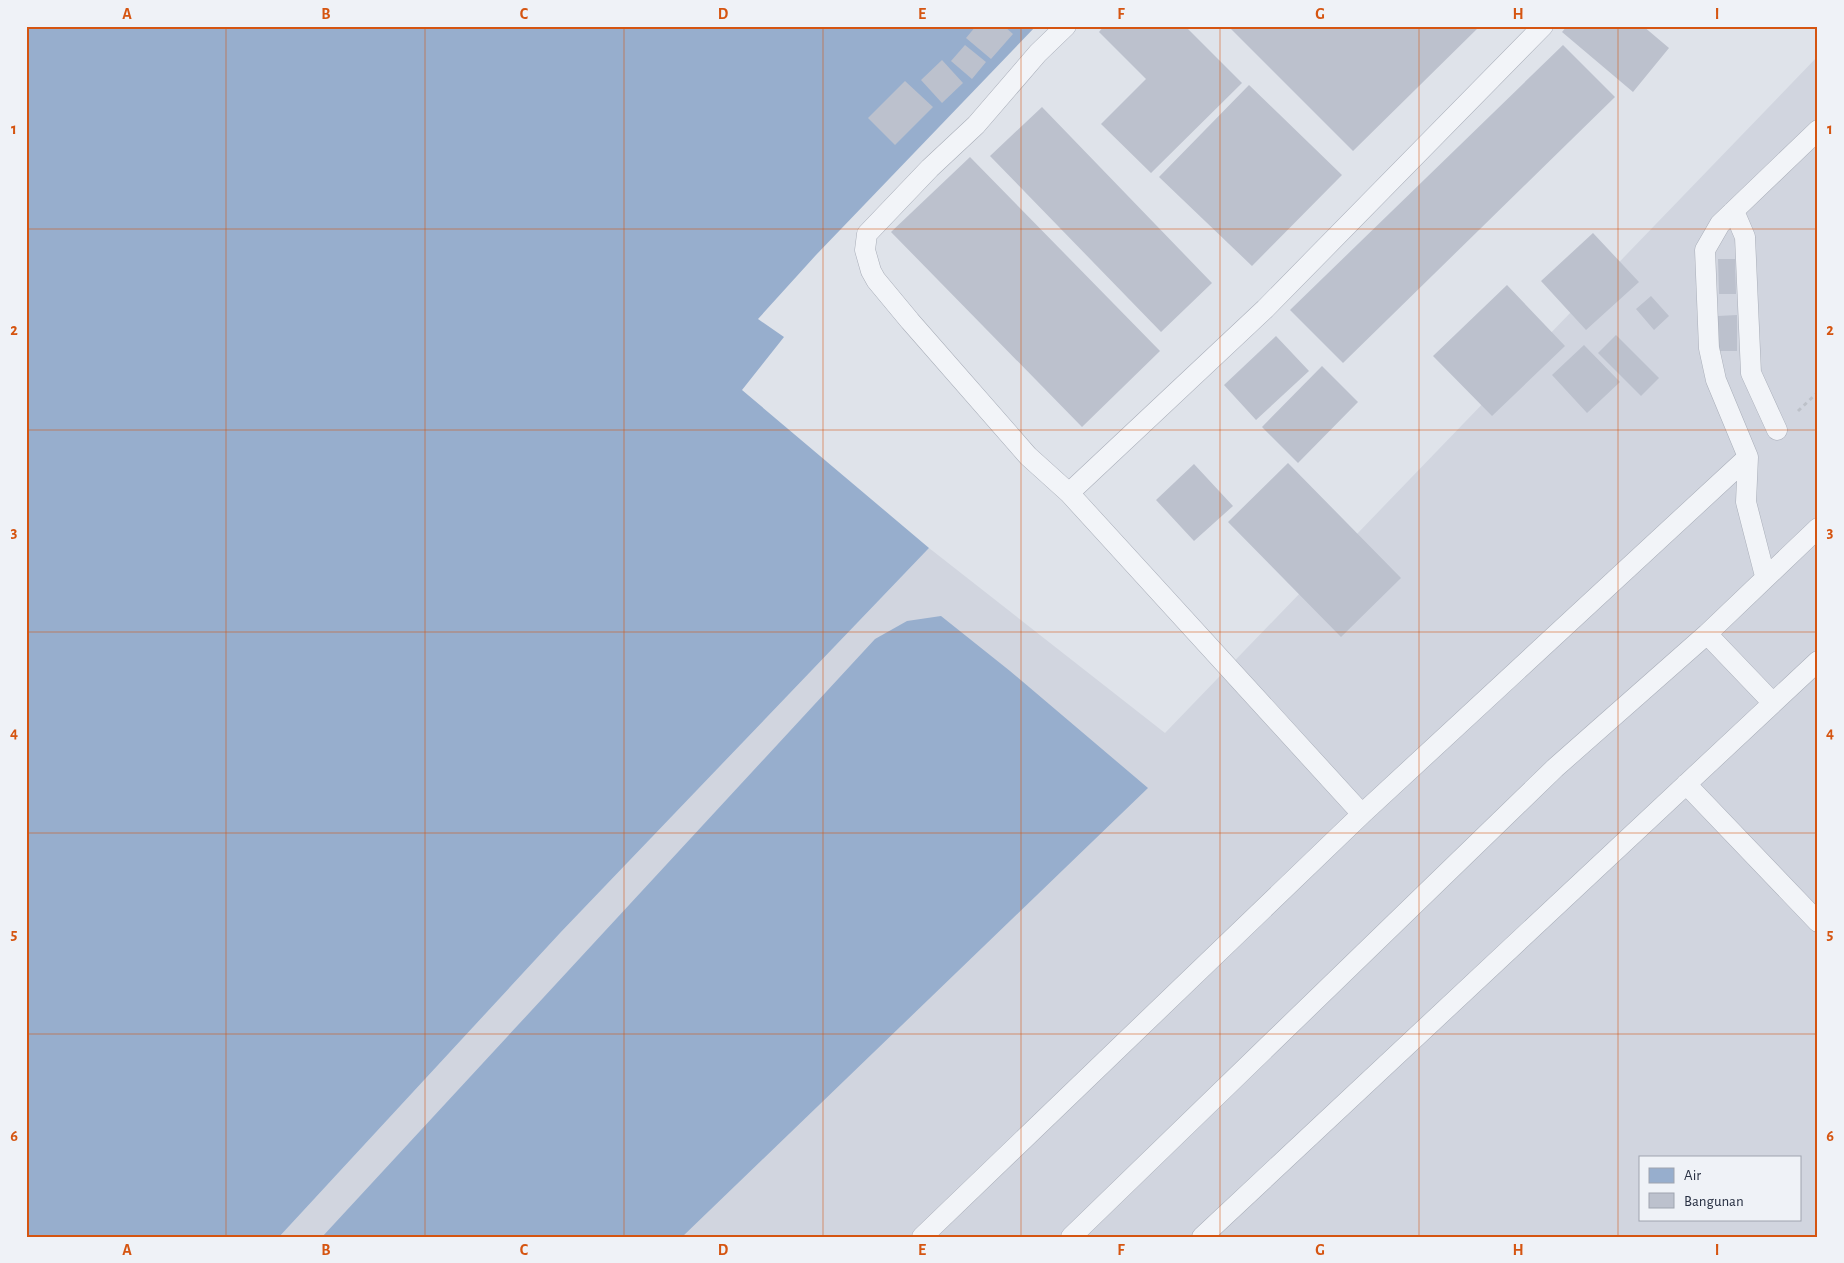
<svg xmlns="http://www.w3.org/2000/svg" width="1844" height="1263" font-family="'Alegreya Sans',sans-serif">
<rect width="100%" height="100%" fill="#dfe3ea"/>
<path fill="#d1d5df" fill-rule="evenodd" d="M1818,56V1237H279L561,932L929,548L1165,733ZM1640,1157H1800V1219H1640Z"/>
<path fill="#97aecd" d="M26,26H1036L816,255L758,319L784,337L742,390L929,548L561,932L279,1237H26Z
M941,616L1010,671L1148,788L682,1237H322L875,639L907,621Z"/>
<path fill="#bcc1cd" d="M976,26H1004L1013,34L991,59L966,38Z
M1104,26H1185L1242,83L1151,173L1101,124L1146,79L1099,32Z
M1228,26H1480L1353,151Z
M1567,26H1643L1669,48L1633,92L1562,32Z
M965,45L986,62L972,79L951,61Z
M1563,45L1615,97L1343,363L1290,310Z
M942,60L963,83L942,103L921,80Z
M905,81L933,107L895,145L868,118Z
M1249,85L1342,175L1252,266L1159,177Z
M1042,107L1212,283L1161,332L990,156Z
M970,157L1160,351L1082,427L891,232Z
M1593,233L1639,282L1586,330L1541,281Z
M1718,259H1735L1736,294H1719Z
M1507,285L1565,346L1492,416L1433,356Z
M1651,296L1669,316L1654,330L1636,309Z
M1737,315V351H1718V316Z
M1616,335L1659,378L1641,396L1598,353Z
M1276,336L1309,371L1256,420L1224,385Z
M1584,345L1620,382L1587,413L1552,375Z
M1322,366L1358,402L1298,463L1262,427Z
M1288,463L1401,578L1341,637L1228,522Z
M1194,464L1233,506L1194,541L1156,500Z"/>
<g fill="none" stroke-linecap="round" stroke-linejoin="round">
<g stroke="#a8adb8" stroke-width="21">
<path id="lane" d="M1066,26L1038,53L976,125L930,168L867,234L865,250L871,271L876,280L910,321L1028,456L1069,493L1362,814
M1734,211L1745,237L1751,373L1777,430
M1069,493L1265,309L1543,26
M1765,576L1746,502L1748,457L1716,380L1709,348L1705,250L1720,224L1818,130
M1707,634L1773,703
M1686,784L1818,922
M922,1237L1362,814L1748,457
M1071,1237L1555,768L1707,634L1818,528
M1202,1237L1818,661"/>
</g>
<path stroke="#bdc1c9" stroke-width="3" stroke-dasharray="4 4" stroke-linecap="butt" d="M1798,411L1818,392"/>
<use href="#lane" stroke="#f2f4f8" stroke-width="20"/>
</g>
<path fill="none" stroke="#d55511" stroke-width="1" stroke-opacity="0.55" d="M226,26V1237M425,26V1237M624,26V1237M823,26V1237M1021,26V1237M1220,26V1237M1419,26V1237M1618,26V1237M26,229H1818M26,430H1818M26,632H1818M26,833H1818M26,1034H1818"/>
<rect width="1844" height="1263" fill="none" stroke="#eff2f7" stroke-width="55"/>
<rect x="1639" y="1156" width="162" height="65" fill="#eff2f7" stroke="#9fa4af"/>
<rect x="1649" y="1168" width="25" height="15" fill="#97aecd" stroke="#9fa4af"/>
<text x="1684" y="1180" font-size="15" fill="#272f42">Air</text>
<rect x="1649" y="1193" width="25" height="15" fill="#bcc1cd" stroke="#9fa4af"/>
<text x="1684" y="1206" font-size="15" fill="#272f42">Bangunan</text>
<rect x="28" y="28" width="1788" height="1208" fill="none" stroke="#d55511" stroke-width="2"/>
<g font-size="16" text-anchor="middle" font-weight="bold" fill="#d55511">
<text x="127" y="19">A</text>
<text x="326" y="19">B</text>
<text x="524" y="19">C</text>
<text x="723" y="19">D</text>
<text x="922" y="19">E</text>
<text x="1121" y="19">F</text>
<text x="1320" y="19">G</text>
<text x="1518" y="19">H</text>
<text x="1717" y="19">I</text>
<text x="14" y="134">1</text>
<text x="1830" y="134">1</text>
<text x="14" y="335">2</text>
<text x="1830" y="335">2</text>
<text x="14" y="537">3</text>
<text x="1830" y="537">3</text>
<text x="14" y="738">4</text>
<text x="1830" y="738">4</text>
<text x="14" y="939">5</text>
<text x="1830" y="939">5</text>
<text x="14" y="1141">6</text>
<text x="1830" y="1141">6</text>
<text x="127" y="1255">A</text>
<text x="326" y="1255">B</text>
<text x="524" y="1255">C</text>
<text x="723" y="1255">D</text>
<text x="922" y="1255">E</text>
<text x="1121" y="1255">F</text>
<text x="1320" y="1255">G</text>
<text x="1518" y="1255">H</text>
<text x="1717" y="1255">I</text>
</g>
</svg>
